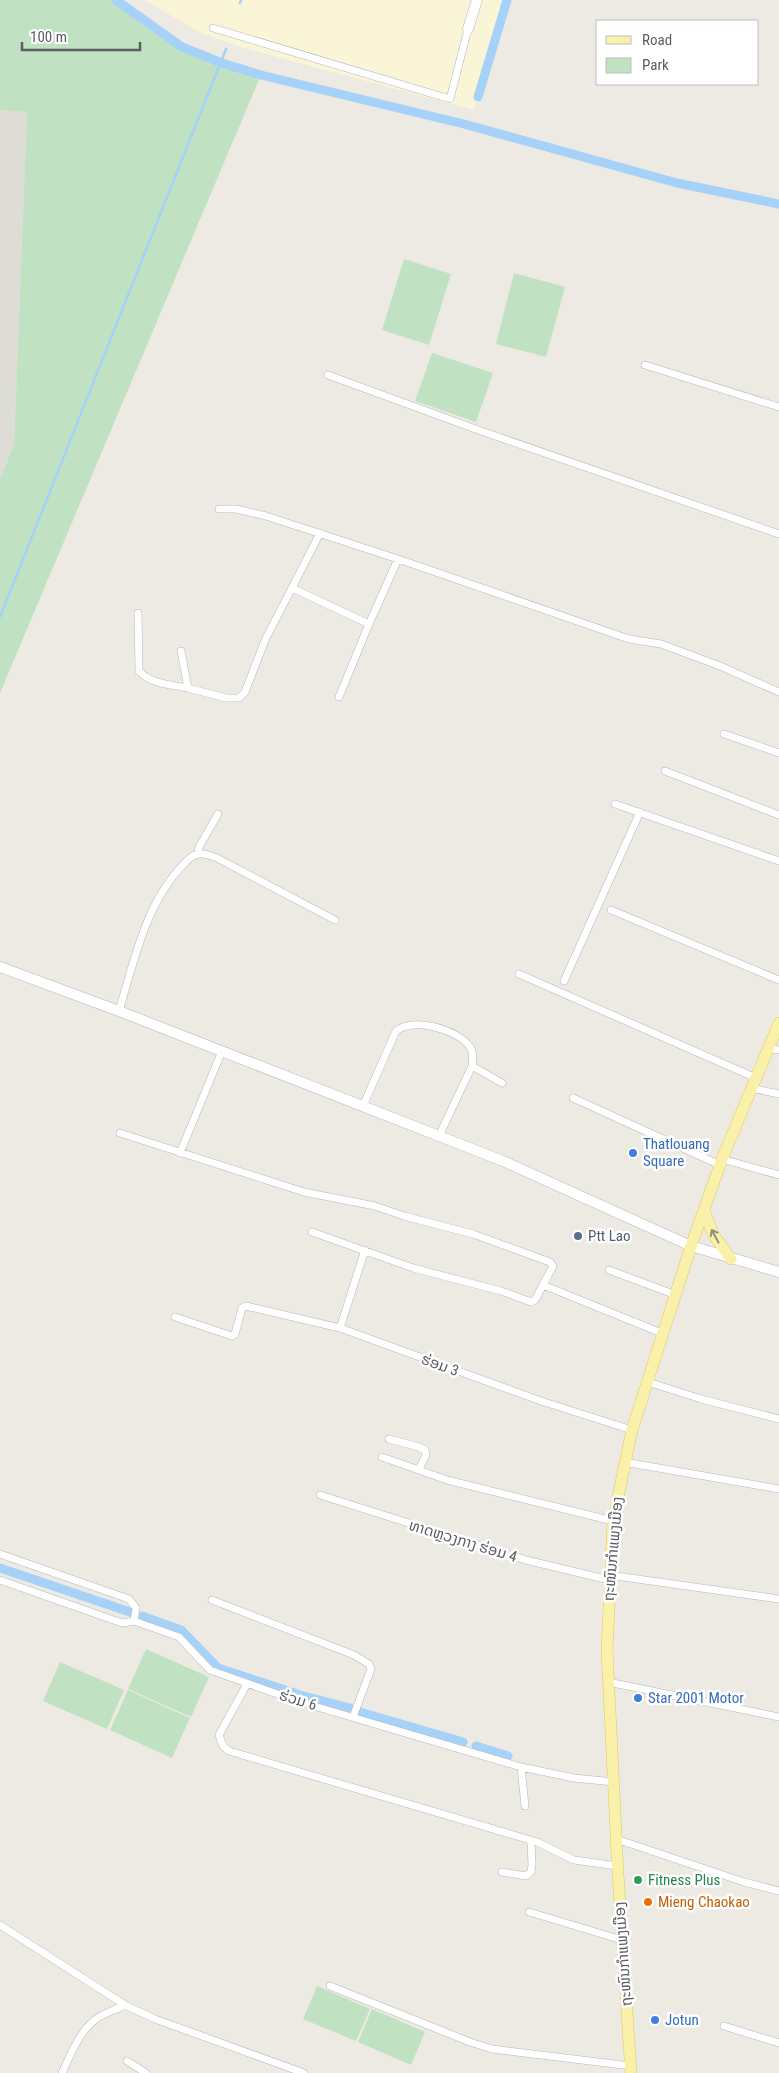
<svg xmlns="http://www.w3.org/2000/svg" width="779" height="2073" font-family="'Roboto Condensed','Noto Sans Lao',sans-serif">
<rect width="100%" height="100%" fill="#eceae2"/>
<path fill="#fbf5d8" d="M145,0H507L474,110L244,48L199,32Z"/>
<path fill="#dedcd7" d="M0,110L27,112L14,444L0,479Z"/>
<path fill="#c0e2c2" d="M0,0H116L182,47L222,63L261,75L0,693V479L14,444L27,112L0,110Z
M404,259L451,274L429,345L382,330Z
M514,273L565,287L546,357L496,344Z
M432,353L493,373L476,422L415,401Z
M146,1649L209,1677L191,1717L128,1689Z
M60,1662L124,1690L107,1729L43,1701Z
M128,1690L190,1718L172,1758L110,1730Z
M317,1986L370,2009L356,2041L303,2019Z
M372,2009L425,2032L411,2065L358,2042Z"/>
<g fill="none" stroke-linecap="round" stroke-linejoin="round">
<path stroke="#a6d1f9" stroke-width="2.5" d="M240,3L241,0
M0,617L226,49"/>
<path stroke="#a6d1f9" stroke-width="9" d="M116,0L182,47L222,63L261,75L464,124L677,183L779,204
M478,97L507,0
M0,1568L130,1612
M142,1616L181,1630L218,1668L300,1695L350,1708
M360,1712L463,1742
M476,1746L508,1756"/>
<g stroke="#b5b7bc" stroke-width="8">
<path id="street" d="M213,28L450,99L468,29
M645,365L779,407
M328,375L481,431L779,534
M219,509H236L266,516L398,559
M292,588L320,533
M138,613L139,671C150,684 173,685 188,688
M181,651L188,688L226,698H239L245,692L266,638L292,588L369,624L398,559L629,639L661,644L720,666L779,692
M339,697L369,624
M724,734L779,753
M665,771L779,815
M615,804L779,861
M198,853L199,847L218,814
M611,910L779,980
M519,974L756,1078
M564,981L640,812
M119,1011C134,961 146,903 183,865C187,860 192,855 198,854C204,853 211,856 217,858L335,920
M768,1048L779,1050
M472,1066L502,1083
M751,1088L779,1094
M573,1098L720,1165
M363,1106L396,1031C413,1017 458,1029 470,1047C474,1053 473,1060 472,1066L439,1136
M120,1133L304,1192L375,1206L404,1216L473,1234L550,1262L553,1266L543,1285L664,1334
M180,1153L222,1051
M722,1159L779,1175
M312,1232L413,1268L501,1291L531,1302L535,1300L543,1285
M609,1270L676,1295
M175,1317L232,1336L235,1334L242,1308L246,1306L340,1328L541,1401L632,1430
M340,1328L365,1250
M648,1382L701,1399L779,1419
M389,1439L419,1447L425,1450L426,1455L419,1469
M382,1457L447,1480L613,1521
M624,1462L779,1489
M320,1495L526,1560L609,1580
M0,1554L129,1599L136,1608L134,1621
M609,1575L779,1599
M0,1580L122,1623L134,1621L179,1637L210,1670L297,1701L521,1767L574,1778L614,1782
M212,1600L354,1655L369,1664L371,1669L353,1717
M608,1682L779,1717
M247,1684L219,1735L223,1746L229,1751L537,1842L574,1860L617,1866
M521,1767L525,1806
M616,1839L744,1882L779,1891
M502,1872L526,1876L531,1872L532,1865L531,1841
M529,1912L622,1940
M0,1925L125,2005L155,2019L304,2073
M330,1986L470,2042L492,2049L631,2066
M724,2026L779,2043
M127,2061L146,2073
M62,2073C71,2054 80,2029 99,2017C107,2012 117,2009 125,2005"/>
</g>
<g stroke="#b6b8be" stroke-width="11">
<path id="secondary" d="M468,29L477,0
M0,967L119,1011L503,1161L691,1246L779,1272"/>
</g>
<g stroke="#e7c760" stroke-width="12">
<path id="primary" d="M704,1210L713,1234L731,1259
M631,2073L618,1874L607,1650L613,1521L632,1430L691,1246L722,1159L779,1023"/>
</g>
<use href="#street" stroke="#fff" stroke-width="7"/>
<use href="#secondary" stroke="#fff" stroke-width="10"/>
<use href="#primary" stroke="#f9f0aa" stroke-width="11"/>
</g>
<defs><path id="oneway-shaft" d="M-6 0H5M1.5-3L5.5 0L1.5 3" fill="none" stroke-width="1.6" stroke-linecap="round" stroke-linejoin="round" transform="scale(1.25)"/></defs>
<use stroke="#92907b" href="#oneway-shaft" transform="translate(715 1236) rotate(-118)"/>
<g fill="#3f7fe0" stroke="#fff" stroke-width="2">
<circle cx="633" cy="1153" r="5"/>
<circle cx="638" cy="1698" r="5"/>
<circle cx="655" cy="2020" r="5"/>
</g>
<circle fill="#5c6f8a" stroke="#fff" stroke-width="2" cx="578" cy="1236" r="5"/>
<circle fill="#2e9e5b" stroke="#fff" stroke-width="2" cx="638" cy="1880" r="5"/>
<circle fill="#e8710a" stroke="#fff" stroke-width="2" cx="648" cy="1902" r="5"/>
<g text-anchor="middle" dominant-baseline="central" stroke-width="5" stroke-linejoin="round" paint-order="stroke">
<g font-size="15" fill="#366cbe" stroke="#fff" text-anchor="start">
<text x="643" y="1144">Thatlouang<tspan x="643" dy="17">Square</tspan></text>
<text x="648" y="1698">Star 2001 Motor</text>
<text x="665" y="2020">Jotun</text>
</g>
<g font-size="15" fill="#4e5e75" stroke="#fff" text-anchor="start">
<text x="588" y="1236">Ptt Lao</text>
</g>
<g font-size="15" fill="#5b5d62" stroke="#fff">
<text transform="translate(440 1365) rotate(20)">ຮ່ອມ 3</text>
<text transform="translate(463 1541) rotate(17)">ທາດຫຼວງກາງ ຮ່ອມ 4</text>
<text transform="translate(613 1549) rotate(-85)">ຖະໜົນກຳແພງເມືອງ</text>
<text transform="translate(298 1700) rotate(17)">ຮ່ວມ 6</text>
<text transform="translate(623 1954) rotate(-94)">ຖະໜົນກຳແພງເມືອງ</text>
</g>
<g font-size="15" fill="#27864d" stroke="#fff" text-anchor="start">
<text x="648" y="1880">Fitness Plus</text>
</g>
<g font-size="15" fill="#c56008" stroke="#fff" text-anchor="start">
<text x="658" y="1902">Mieng Chaokao</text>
</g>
</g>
<rect x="596" y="20" width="162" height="65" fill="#ffffff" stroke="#bdbec0"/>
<rect x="606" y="36" width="25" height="8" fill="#f9f0aa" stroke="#bdbec0"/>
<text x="642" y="45" font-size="15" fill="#5b5d62">Road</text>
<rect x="606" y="58" width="25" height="15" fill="#c0e2c2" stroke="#bdbec0"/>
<text x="642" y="70" font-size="15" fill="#5b5d62">Park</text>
<path d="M22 42v8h118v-8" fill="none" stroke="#5b5d62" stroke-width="2.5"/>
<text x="30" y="42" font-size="15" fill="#5b5d62" stroke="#ffffff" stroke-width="4" paint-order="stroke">100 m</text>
</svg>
